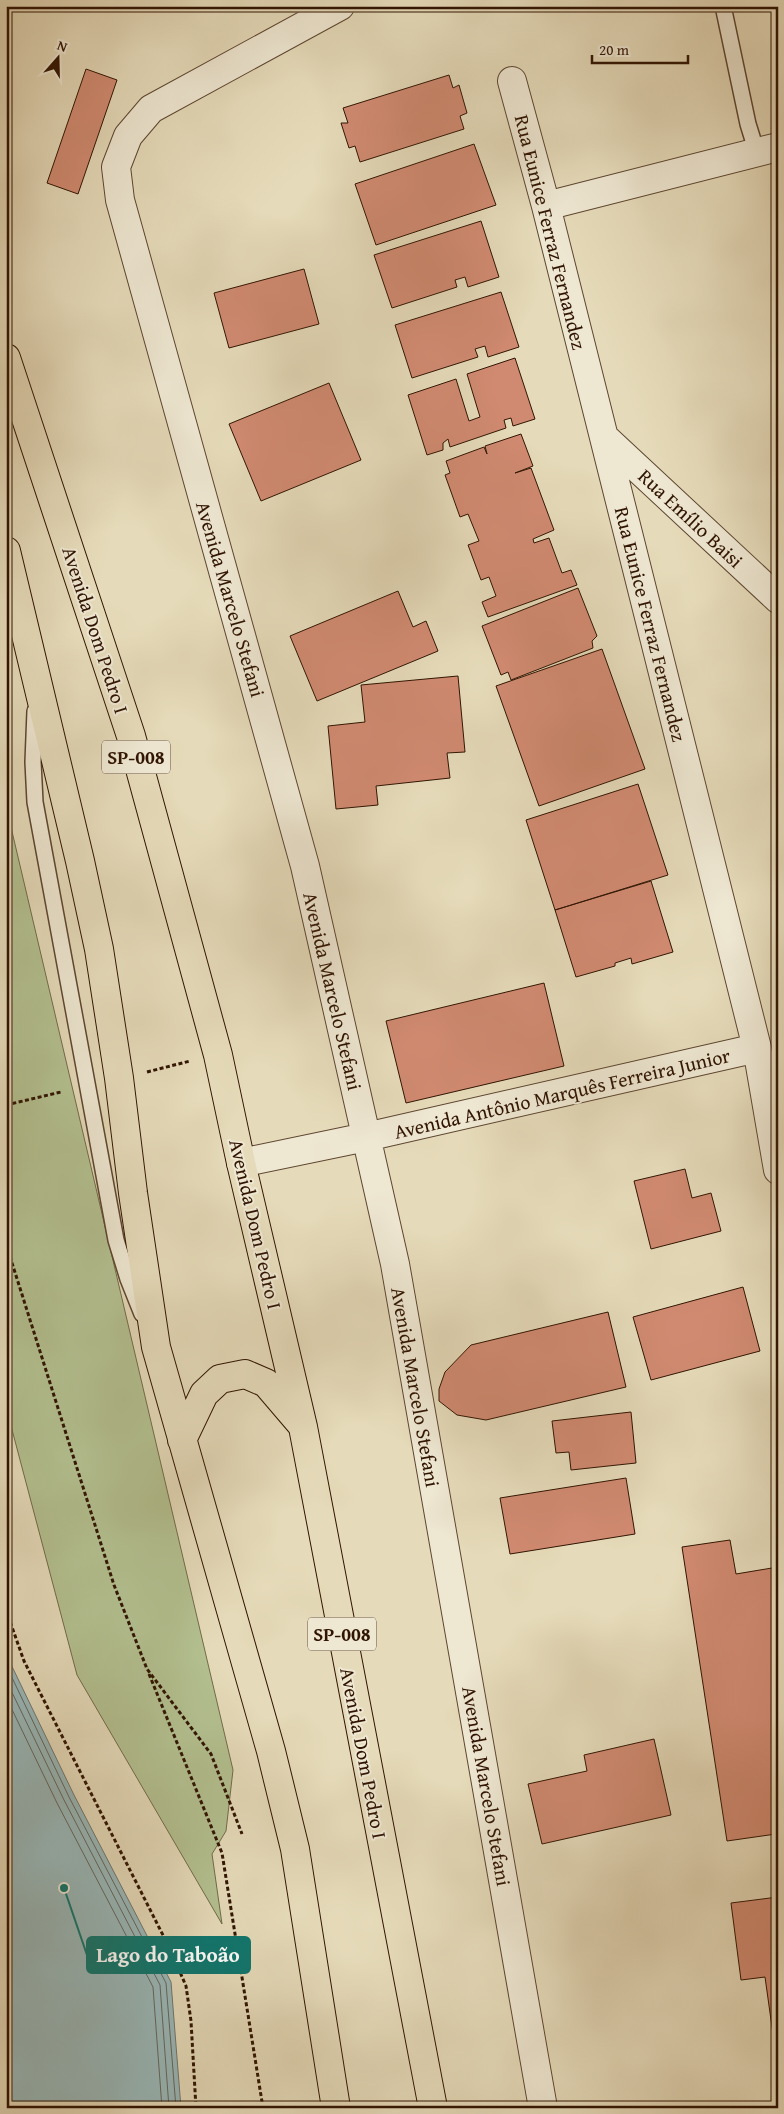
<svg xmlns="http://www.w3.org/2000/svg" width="784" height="2114" font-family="'Gentium Book Plus',serif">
<rect width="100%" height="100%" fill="#e5dab9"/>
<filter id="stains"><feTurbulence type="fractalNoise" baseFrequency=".004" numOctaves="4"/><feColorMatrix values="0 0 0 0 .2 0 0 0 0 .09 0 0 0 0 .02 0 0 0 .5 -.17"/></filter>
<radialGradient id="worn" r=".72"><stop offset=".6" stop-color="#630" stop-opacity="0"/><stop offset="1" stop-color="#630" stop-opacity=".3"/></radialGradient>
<path fill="#b3c090" stroke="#726a49" d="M6,806L233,1770L226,1831L212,1854L222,1924L77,1675L6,1407Z"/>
<path fill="#99b8b9" stroke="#6f7670" d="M6,1654L74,1795L171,1982L181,2108H6Z"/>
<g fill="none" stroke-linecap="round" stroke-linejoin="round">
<path stroke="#64665e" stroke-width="1" d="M6,1665L69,1797L166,1983L176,2108
M6,1680L64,1800L160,1985L169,2108
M6,1697L57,1803L153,1987L162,2108"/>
</g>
<path fill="#d08a71" stroke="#301402" d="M86,69L117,80L78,194L47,183Z
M449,75L453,88L459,85L467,113L460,116L464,129L360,162L355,146L349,148L341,123H348L343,108Z
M474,144L496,205L376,245L355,184Z
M481,221L499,277L468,287L465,277L455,280L457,287L392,308L374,255Z
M304,269L319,324L229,348L214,293Z
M501,292L519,347L488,357L485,346L475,349L478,357L412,378L395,325Z
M515,358L535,419L513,426L511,418L504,420L506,428L450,447L448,439L443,443V450L427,455L408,395L456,379L469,421L480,417L467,374Z
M329,383L361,460L261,501L229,424Z
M521,434L533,466L515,473L531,468L554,530L533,539L534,543L549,538L562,573L571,570L577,585L488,617L482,602L496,596L489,577L481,580L468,545L479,541L468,514L460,517L445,475L450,473L446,461L484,447L487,454L485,446Z
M578,588L597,636L592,641L593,648L511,680L508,672L501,675L482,626Z
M398,591L413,627L426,621L438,651L317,701L290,636Z
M602,649L645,769L539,806L496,686Z
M458,676L465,752L447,753L450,778L376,786L378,805L336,809L328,726L365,722L361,685Z
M638,784L668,875L555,910L526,820Z
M651,881L673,952L632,964L631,958L615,963V966L576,977L555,910Z
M544,983L564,1066L406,1103L386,1021Z
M685,1169L692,1198L711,1193L721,1231L651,1249L634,1181Z
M743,1287L760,1351L651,1380L633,1317Z
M608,1312L626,1387L486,1420L457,1415L439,1401V1389L445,1372L471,1345Z
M631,1412L636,1463L571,1470L569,1452L556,1453L552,1421Z
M626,1478L635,1534L510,1554L500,1498Z
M730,1540L736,1574L778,1567V1820H774L776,1834L727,1841L682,1547Z
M654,1739L671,1815L542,1844L528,1784L587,1771L584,1755Z
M778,1897V2070L765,1977L741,1980L731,1903Z"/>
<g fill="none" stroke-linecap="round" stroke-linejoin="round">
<g stroke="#5d4630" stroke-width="18">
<path id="lane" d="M723,6L748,124L757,153
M35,711L33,762L35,802L116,1240L128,1279L142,1314"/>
</g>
<g stroke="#5d4630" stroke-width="30">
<path id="street" d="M340,6L151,109L128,136L116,167L120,200L305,866L395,1264L543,2108
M512,81L546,206L757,1048L778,1170
M546,206L778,147
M604,437L778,599
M241,1163L366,1137L757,1048"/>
</g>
<g stroke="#301402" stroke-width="30">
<path id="primary" d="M6,358L131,736L218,1055L241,1163L303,1427L433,2108
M6,551L80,861L99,949L119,1078L133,1193L156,1347L271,1751L295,1849L336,2108
M182,1440L204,1394L220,1379L245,1374L266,1383L301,1424"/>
</g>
<path stroke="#301402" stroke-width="3" stroke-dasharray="4 2.5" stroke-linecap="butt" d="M147,1072L190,1061
M6,1105L61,1092
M6,1244L114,1585L147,1669L211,1754L242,1834
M6,1610L24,1661L170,1949L186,1986L191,2021L196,2108
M149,1674L222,1853L263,2108"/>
<use href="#lane" stroke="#eee7d2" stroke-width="15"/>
<use href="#street" stroke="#eee7d2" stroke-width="28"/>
<use href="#primary" stroke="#e5dab9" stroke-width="28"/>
</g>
<g text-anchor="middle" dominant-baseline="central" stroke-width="4" stroke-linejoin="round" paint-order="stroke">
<g fill="#eee7d2" stroke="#695340" stroke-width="1">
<rect x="102" y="740.5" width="68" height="33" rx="4"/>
<rect x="308" y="1617.5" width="68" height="33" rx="4"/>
</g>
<g font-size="19" font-weight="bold" fill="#301402">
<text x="136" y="757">SP-008</text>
<text x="342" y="1634">SP-008</text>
</g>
<g font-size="20" fill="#301402" stroke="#eee7d2">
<text transform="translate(551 232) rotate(76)">Rua Eunice Ferraz Fernandez</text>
<text transform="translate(691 518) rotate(43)">Rua Emílio Baisi</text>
<text transform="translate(231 599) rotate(74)">Avenida Marcelo Stefani</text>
<text transform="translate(651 624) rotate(76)">Rua Eunice Ferraz Fernandez</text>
<text transform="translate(96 630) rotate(72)">Avenida Dom Pedro I</text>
<text transform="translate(333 991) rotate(77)">Avenida Marcelo Stefani</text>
<text transform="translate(562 1093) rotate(-13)">Avenida Antônio Marquês Ferreira Junior</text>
<text transform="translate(256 1224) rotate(77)">Avenida Dom Pedro I</text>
<text transform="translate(416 1387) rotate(80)">Avenida Marcelo Stefani</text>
<text transform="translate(364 1753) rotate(79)">Avenida Dom Pedro I</text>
<text transform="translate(487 1786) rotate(80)">Avenida Marcelo Stefani</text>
</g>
</g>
<path fill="none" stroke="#0f766e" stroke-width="2" d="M64 1888L87 1955"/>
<circle fill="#0f766e" stroke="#eee7d2" stroke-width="2" cx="64" cy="1888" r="5"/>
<rect fill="#0f766e" stroke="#0f766e" stroke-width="2" x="87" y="1937" width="163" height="36" rx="5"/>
<g font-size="21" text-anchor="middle" font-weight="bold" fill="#fff">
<text x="168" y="1962">Lago do Taboão</text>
</g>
<rect width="784" height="2114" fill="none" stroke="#e5dab9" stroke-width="25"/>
<rect x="8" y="8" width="769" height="2099" fill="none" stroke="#301402" stroke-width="2.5"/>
<rect x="12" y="12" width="759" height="2089" fill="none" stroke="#301402"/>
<g transform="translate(58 58) rotate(20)" stroke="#eee7d2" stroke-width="4" paint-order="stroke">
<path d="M0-4L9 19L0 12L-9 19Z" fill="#301402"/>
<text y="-8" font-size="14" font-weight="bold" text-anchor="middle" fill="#301402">N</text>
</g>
<path d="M592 55v8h96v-8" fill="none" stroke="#301402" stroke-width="2.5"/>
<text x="599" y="55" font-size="15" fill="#301402" stroke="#eee7d2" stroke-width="4" paint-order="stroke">20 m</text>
<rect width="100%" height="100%" filter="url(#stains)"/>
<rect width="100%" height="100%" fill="url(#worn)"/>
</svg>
